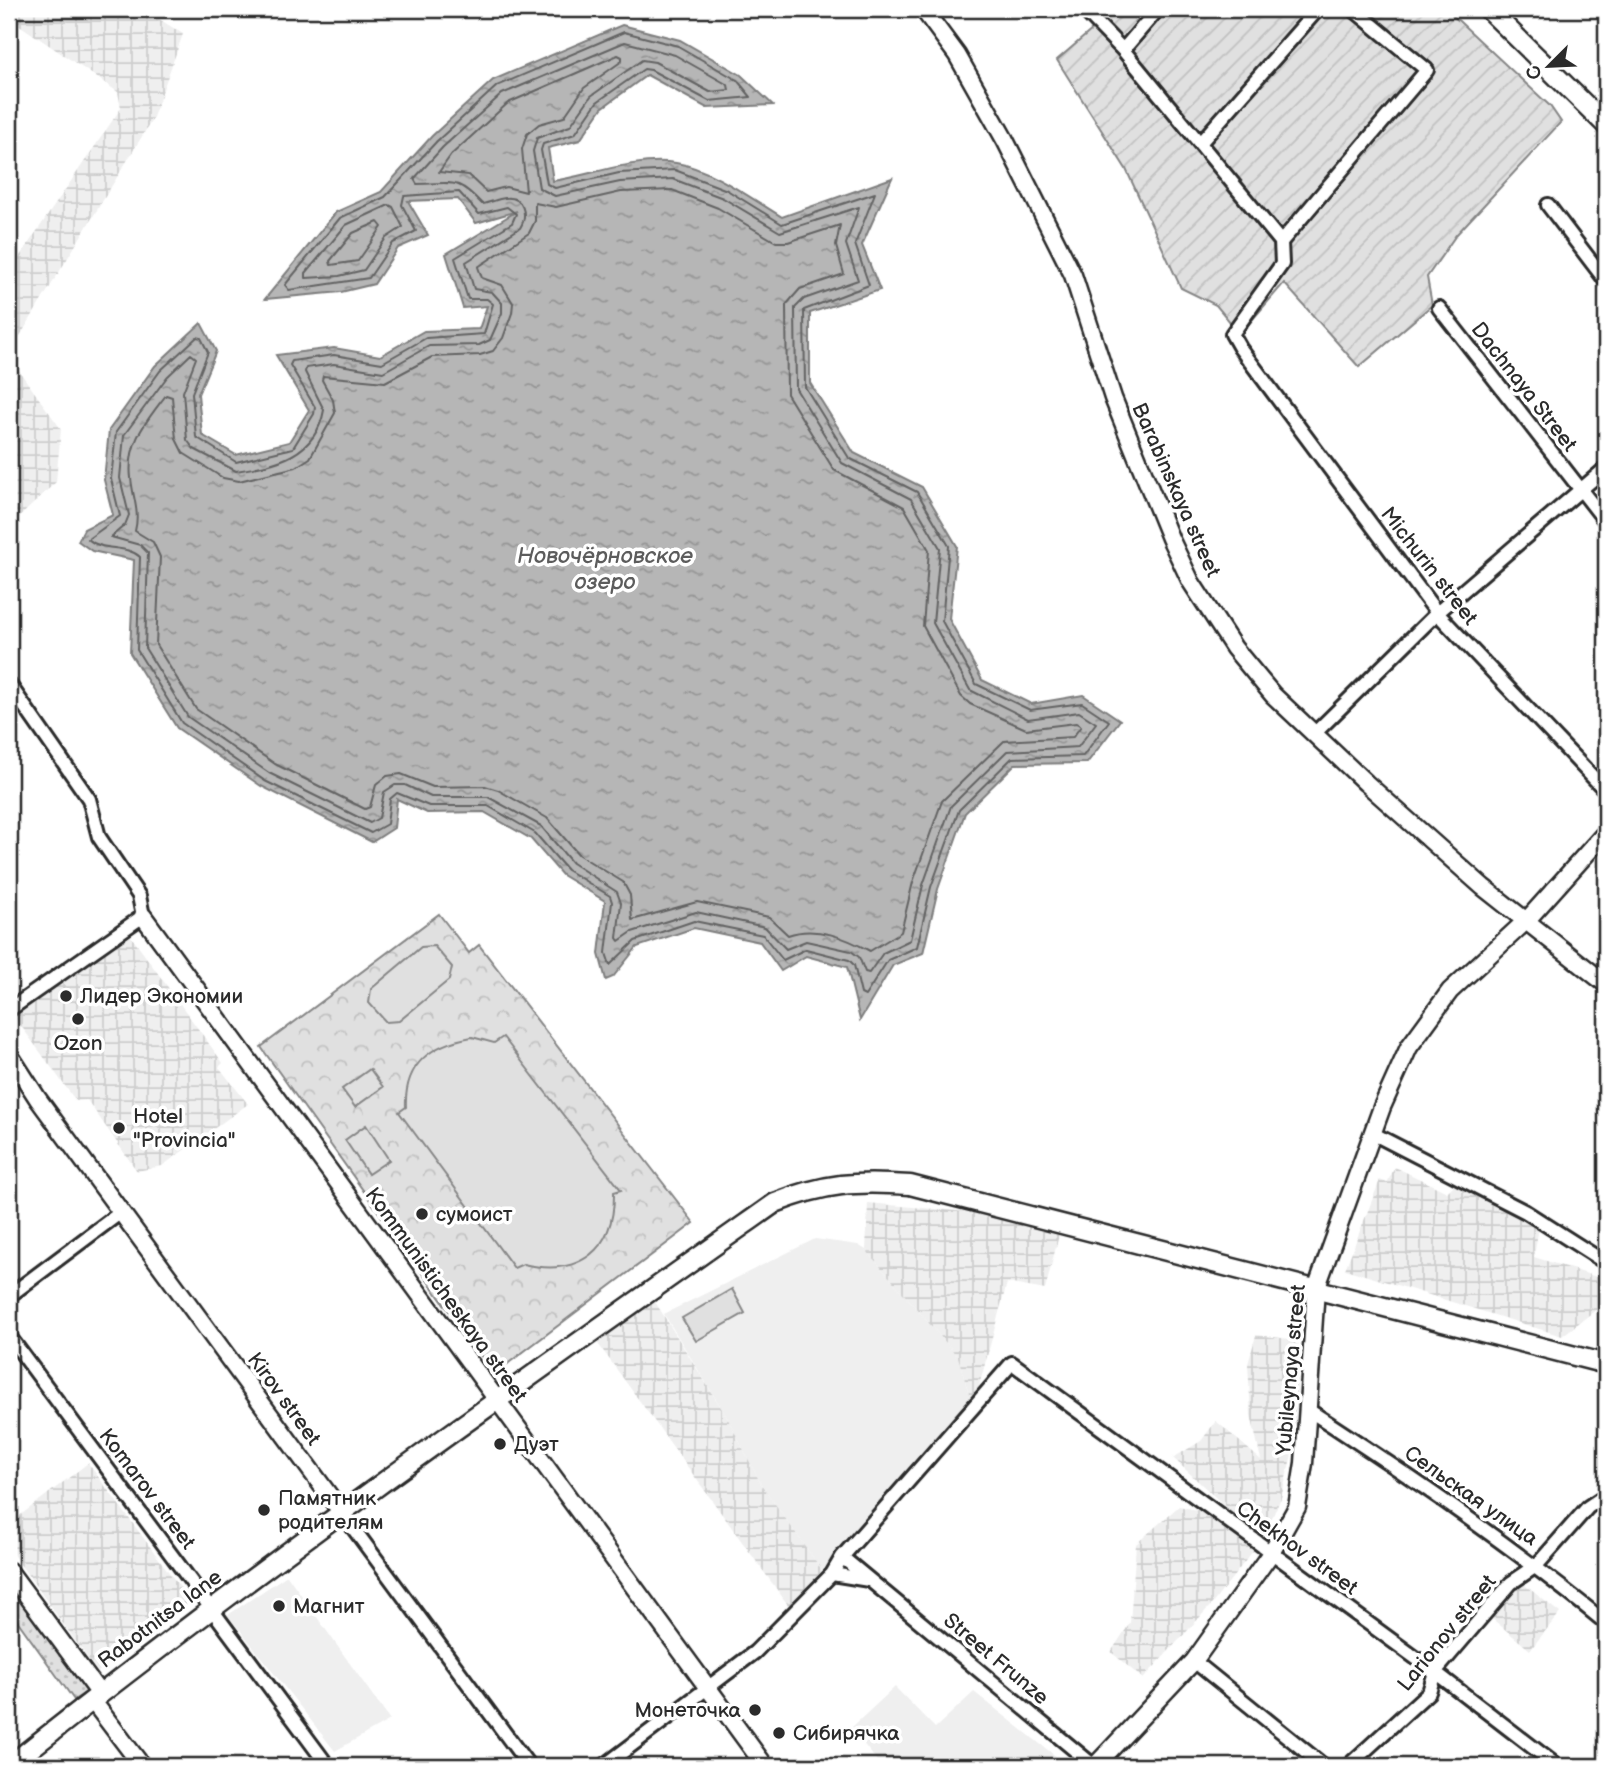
<svg xmlns="http://www.w3.org/2000/svg" width="1615" height="1775" font-family="'Balsamiq Sans',sans-serif">
<defs>
<pattern id="industrial-grid" width="8" height="8" patternUnits="userSpaceOnUse" patternTransform="scale(1.75)"><rect width="8" height="8" fill="#efefef"/><path d="M0 4h8M4 0v8" fill="none" stroke="#cdcdcd"/></pattern>
<pattern id="grass-dots" width="8" height="8" patternUnits="userSpaceOnUse" patternTransform="scale(1.75)"><rect width="8" height="8" fill="#e0e0e0"/><path d="M2 2h.1M6 6h.1" fill="none" stroke="#c0c0c0" stroke-width="1.8" stroke-linecap="round"/></pattern>
<pattern id="forest-crowns" width="20" height="18" patternUnits="userSpaceOnUse" patternTransform="scale(1.75)"><rect width="20" height="18" fill="#e0e0e0"/><path d="M2 6a3 3 0 1 1 6 0M12 15a3 3 0 1 1 6 0" fill="none" stroke="#c0c0c0"/></pattern>
<pattern id="garden-furrows" width="10" height="10" patternUnits="userSpaceOnUse" patternTransform="scale(1.75)"><rect width="10" height="10" fill="#e0e0e0"/><path d="M-1 1l2-2M0 10L10 0M9 11l2-2" fill="none" stroke="#c0c0c0"/></pattern>
<pattern id="water-ripples" width="26" height="14" patternUnits="userSpaceOnUse" patternTransform="scale(1.75)"><rect width="26" height="14" fill="#b6b6b6"/><path d="M2 4q2-2 4 0t4 0M15 11q2-2 4 0t4 0" fill="none" stroke="#949494"/></pattern>
</defs>
<rect width="100%" height="100%" fill="#fff"/>
<filter id="ink" filterUnits="userSpaceOnUse"><feTurbulence type="fractalNoise" baseFrequency=".0143" numOctaves="2"/><feDisplacementMap in="SourceGraphic" scale="14" xChannelSelector="R" yChannelSelector="G"/><feConvolveMatrix kernelMatrix="1 2 1 2 8 2 1 2 1" color-interpolation-filters="sRGB"/></filter>
<g filter="url(#ink)">
<path fill="#efefef" d="M815,1239L858,1245L866,1250L958,1357L973,1408L822,1570L761,1484L727,1417L664,1314Z
M287,1575L390,1720L335,1751L228,1615Z
M895,1687L935,1728L974,1692L1058,1758L1050,1766H881L851,1728Z"/>
<path fill="url(#industrial-grid)" d="M9,9H143L183,34L152,120L9,354V272L121,108L118,92L9,18Z
M9,357L61,429L56,482L9,527Z
M130,935L223,1063L219,1067L248,1104L162,1166L137,1171L87,1100L76,1101L13,1015Z
M1395,1167L1447,1192L1458,1181L1539,1226L1534,1257L1606,1280V1302L1562,1336L1345,1269L1380,1180L1387,1183Z
M868,1203L979,1213L1059,1235L1045,1290L1007,1283L973,1408L958,1357L866,1250Z
M654,1300L727,1417L761,1484L822,1570L791,1609L596,1341Z
M1256,1335L1299,1340L1293,1450L1281,1498L1264,1535L1241,1521L1173,1458L1201,1441L1216,1421L1261,1460L1251,1415L1248,1364Z
M88,1463L191,1602L98,1672L9,1549V1524Z
M1179,1506L1200,1511L1253,1551L1212,1604L1143,1679L1111,1652L1130,1623L1136,1544Z
M1521,1582L1560,1613L1530,1650L1490,1617Z"/>
<path fill="url(#grass-dots)" stroke="#868686" stroke-width="2" d="M9,1578L91,1689L74,1700L9,1609Z"/>
<path fill="url(#forest-crowns)" stroke="#868686" stroke-width="2" d="M439,914L469,953L479,945L694,1223L494,1374L261,1047Z"/>
<path fill="url(#garden-furrows)" stroke="#868686" stroke-width="2" d="M1097,9H1446L1550,106L1561,122L1456,235L1427,277L1432,305L1359,367L1284,283L1240,334L1216,305L1181,288L1126,169L1057,60L1107,17Z"/>
<path fill="#e0e0e0" stroke="#868686" stroke-width="2" d="M434,946L452,967L449,980L399,1021L386,1022L369,1003L371,989L421,947Z
M472,1037L494,1043L503,1037L621,1190L614,1192C615,1251 579,1277 523,1264L514,1268L399,1112L406,1107C404,1063 432,1044 472,1037Z
M370,1069L383,1087L355,1107L342,1089Z
M366,1125L389,1160L368,1174L345,1140Z
M732,1289L745,1313L696,1341L682,1318Z"/>
<path fill="url(#water-ripples)" stroke="#7e7e7e" stroke-width="2" d="M622,25L680,40L741,75L773,105L707,108L647,75L602,108L580,140L548,148L553,181C591,175 636,157 676,163C710,168 752,199 782,217L892,178L862,245L880,290L810,313V383L854,453L922,487L957,546L949,619L982,680L1031,704L1083,695L1120,720L1087,763L1015,764L965,813L938,889L923,953L893,965L860,1020L847,967L806,956L781,971L760,942L694,928L637,947L613,977L606,980L599,954L605,901L562,875L531,839L484,812L427,813L397,799L394,828L372,842L261,786L177,728L130,653L134,560L92,551L78,541L84,529L113,515L104,480L109,430L155,366L201,323L216,351L198,394L202,435L236,455L289,442L309,410L276,355L334,348L380,356L424,331L479,329L487,306L463,308L446,254L517,211L476,223L458,199L408,201L428,235L398,248L374,284L341,292L265,299L336,212L381,192L432,136L493,80Z"/>
<g fill="none" stroke-linecap="round" stroke-linejoin="round">
<path stroke="#636363" stroke-width="2" d="M624,32L678,46L737,80L751,97L709,101L651,70L644,69L597,102L575,134L543,144L541,150L547,184L555,188L619,173L675,170L727,190L782,224L875,193L855,244L869,285L804,310L805,387L849,458L917,492L949,546L942,621L976,684L1030,710L1082,703L1109,721L1083,756L1012,758L959,810L931,887L917,947L888,960L865,996L861,994L854,965L849,960L806,949L783,960L763,935L694,921L635,941L610,965L606,953L612,902L610,896L567,870L535,833L488,806H429L397,793L390,799L387,824L371,833L265,781L182,723L137,650L140,557C126,544 102,552 88,539L120,516L111,479L116,432L160,371L197,337L201,338L208,352L192,393L196,437L236,462L293,448L314,414L315,407L290,365L292,361L334,355L382,363L426,338L484,334L493,304L487,299H468L455,258L512,223L516,214L507,207L479,214L459,192L404,196L402,205L416,231L393,243L369,278L289,290L285,285L340,218L385,197L437,141L497,86Z
M625,42L675,55L728,85L729,90L710,92L655,62L642,60L591,96L570,126L537,138L533,151L539,188L555,196L620,182L673,179L723,198L780,232L859,207L846,244L858,280L804,299L795,308L796,389L842,463L911,499L940,548L933,623L970,690L1028,719L1079,712L1096,723L1078,747L1007,751L951,806L923,885L910,940L883,953L869,973L865,972L859,957L851,951L806,941L786,949L765,927L696,912L632,932L619,941L617,938L621,903L617,892L572,863L541,826L488,797H431L405,785H395L384,792L379,818L370,823L269,773L188,717L145,648L148,553L140,545L111,537L125,525L129,515L120,478L124,435L167,377L191,354L196,358L183,392L187,440L194,449L236,471C275,465 316,456 324,410L305,372L306,368L334,364L383,372L429,346L479,345L490,340L502,313V303L492,292L474,289L466,262L520,228C528,215 524,196 505,198C497,199 489,203 482,204C456,176 453,184 417,184L414,179L443,147L502,94Z
M618,55L622,57V61L584,88L564,117L539,124L527,134L522,149L526,192L506,187L486,192L468,175L439,172L451,155L508,103Z
M672,190L718,208L776,242H788L840,225L836,246L844,274L800,289L786,305L787,394L834,470L904,507L929,550L923,626L961,696L970,704L1026,729L1076,723L1081,726L1073,737L1004,741L942,801L913,882L901,932L870,951C846,938 816,925 788,935L769,917L697,902L632,920L630,895L623,882L579,855L547,818L498,790L485,786L433,787L401,774L387,776L376,785L370,807L365,809L275,764L196,709L156,645L160,557L153,542L135,531C140,511 133,499 131,478C127,442 146,422 166,395L172,397L176,439L183,453L223,478L239,481L296,467L310,458L335,413L333,400L322,380L323,376L385,382L432,357L480,355L493,351L503,338L512,313L513,303L502,285L482,278L478,267L529,233L535,221V203L556,207L621,192Z
M389,205L393,207L403,227L386,238L364,270L339,276L306,278V273L346,225Z
M378,222L382,227L358,261L331,265L330,261L353,233Z"/>
<g stroke="#2b2b2b" stroke-width="18">
<path id="minor" d="M1083,9L1123,50L1281,242L1282,264L1232,334L1240,348L1437,613L1606,791
M1123,50L1158,9
M1200,143L1318,9
M1548,205L1606,281
M1281,242L1427,70L1353,9
M1439,308L1606,522
M9,684L89,799L99,837L139,896L143,916L9,1010
M1315,733L1437,613L1606,468
M1372,1133L1526,1212L1606,1263
M9,1296L121,1212
M9,1336L328,1766
M1307,1409C1410,1476 1511,1545 1606,1623
M342,1513L529,1766
M842,1557L1094,1766
M832,1574L869,1580
M1194,1661L1324,1766
M604,1766L755,1652L832,1574L842,1557L1012,1363L1435,1672L1557,1766
M1348,1766L1429,1692L1435,1672L1511,1583L1536,1566L1588,1507L1606,1495"/>
</g>
<g stroke="#2b2b2b" stroke-width="21">
<path id="tertiary" d="M923,9L957,55L1005,140L1060,249L1073,275L1113,398L1170,538L1191,582L1234,648L1273,695L1366,783L1483,887L1606,984
M143,916L765,1766
M9,1054L38,1099L342,1513
M9,1571L100,1694
M92,1700L142,1766
M1095,1766L1194,1661L1271,1553L1297,1507L1304,1463L1316,1289L1382,1107L1409,1047L1450,991L1527,920L1606,832"/>
</g>
<g stroke="#2b2b2b" stroke-width="23">
<path id="secondary" d="M1488,9L1606,125
M9,1766C257,1568 516,1386 775,1203C825,1183 856,1181 910,1185L1606,1364"/>
</g>
<use href="#minor" stroke="#fff" stroke-width="12"/>
<use href="#tertiary" stroke="#fff" stroke-width="16"/>
<use href="#secondary" stroke="#fff" stroke-width="18"/>
</g>
</g>
<g fill="#2b2b2b" stroke="#fff" stroke-width="2.5">
<circle cx="66" cy="996" r="7"/>
<circle cx="78" cy="1019" r="7"/>
<circle cx="119" cy="1128" r="7"/>
<circle cx="422" cy="1214" r="7"/>
<circle cx="500" cy="1444" r="7"/>
<circle cx="264" cy="1510" r="7"/>
<circle cx="279" cy="1606" r="7"/>
<circle cx="755" cy="1710" r="7"/>
<circle cx="779" cy="1733" r="7"/>
</g>
<g text-anchor="middle" dominant-baseline="central" stroke-width="7" stroke-linejoin="round" paint-order="stroke">
<g font-size="21" fill="#2b2b2b" stroke="#fff">
<text transform="translate(1524 387) rotate(52)">Dachnaya Street</text>
<text transform="translate(1176 490) rotate(66)">Barabinskaya street</text>
<text transform="translate(1429 566) rotate(52)">Michurin street</text>
<text transform="translate(446 1295) rotate(54)">Kommunisticheskaya street</text>
<text transform="translate(1291 1370) rotate(-85)">Yubileynaya street</text>
<text transform="translate(284 1399) rotate(54)">Kirov street</text>
<text transform="translate(147 1489) rotate(53)">Komarov street</text>
<text transform="translate(1471 1496) rotate(35)">Сельская улица</text>
<text transform="translate(1297 1548) rotate(36)">Chekhov street</text>
<text transform="translate(160 1619) rotate(-37)">Rabotnitsa lane</text>
<text transform="translate(1447 1633) rotate(-51)">Larionov street</text>
<text transform="translate(996 1659) rotate(40)">Street Frunze</text>
</g>
<g font-size="21" fill="#2b2b2b" stroke="#fff" text-anchor="start">
<text x="80" y="996">Лидер Экономии</text>
<text x="78" y="1043" text-anchor="middle">Ozon</text>
<text x="133" y="1116">Hotel<tspan x="133" dy="24">"Provincia"</tspan></text>
<text x="436" y="1214">сумоист</text>
<text x="514" y="1444">Дуэт</text>
<text x="278" y="1498">Памятник<tspan x="278" dy="24">родителям</tspan></text>
<text x="293" y="1606">Магнит</text>
<text x="741" y="1710" text-anchor="end">Монеточка</text>
<text x="793" y="1733">Сибирячка</text>
</g>
<g font-size="23" font-style="italic" fill="#5c5c5c" stroke="#fff">
<text x="605" y="556">Новочёрновское<tspan x="605" dy="26">озеро</tspan></text>
</g>
</g>
<rect width="1615" height="1775" fill="none" stroke="#fff" stroke-width="35"/>
<rect x="18" y="18" width="1580" height="1740" fill="none" stroke="#2b2b2b" stroke-width="2.5" filter="url(#ink)"/>
<g transform="translate(1549 66) rotate(246)" stroke="#ffffff" stroke-width="5" paint-order="stroke">
<path d="M0-5L12 26L0 18L-12 26Z" fill="#2b2b2b"/>
<text y="-10" font-size="19" font-weight="bold" text-anchor="middle" fill="#2b2b2b">С</text>
</g>
</svg>
